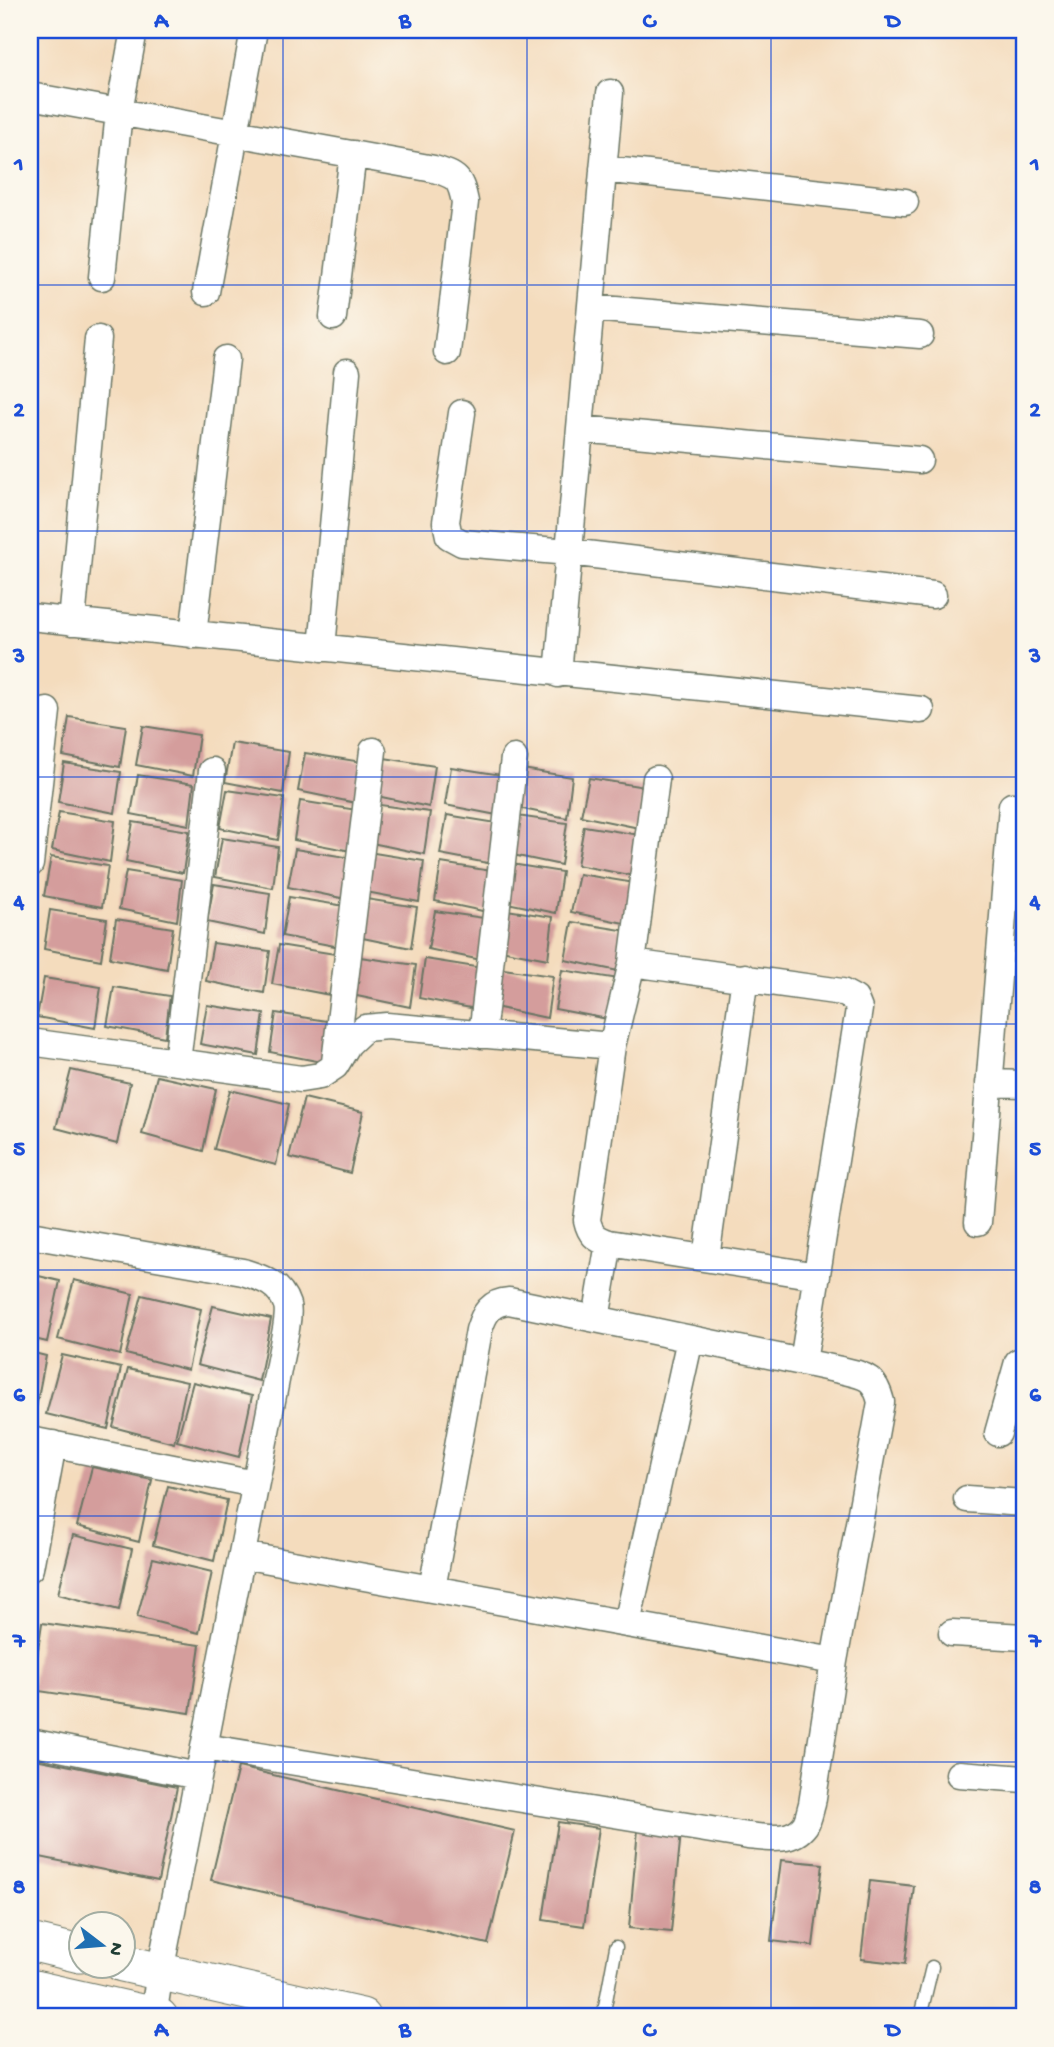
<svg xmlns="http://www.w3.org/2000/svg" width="1054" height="2047" font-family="'Gochi Hand',sans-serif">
<rect width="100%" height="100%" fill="#fbf7ec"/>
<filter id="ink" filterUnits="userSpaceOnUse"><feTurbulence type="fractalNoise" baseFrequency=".0143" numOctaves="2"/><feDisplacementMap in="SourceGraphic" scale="14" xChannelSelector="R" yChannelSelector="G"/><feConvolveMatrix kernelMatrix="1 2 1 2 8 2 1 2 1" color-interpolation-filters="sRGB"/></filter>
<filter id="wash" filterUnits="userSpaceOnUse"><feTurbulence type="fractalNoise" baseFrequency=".00686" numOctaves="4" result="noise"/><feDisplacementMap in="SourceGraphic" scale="28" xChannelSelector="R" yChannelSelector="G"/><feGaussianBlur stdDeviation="1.57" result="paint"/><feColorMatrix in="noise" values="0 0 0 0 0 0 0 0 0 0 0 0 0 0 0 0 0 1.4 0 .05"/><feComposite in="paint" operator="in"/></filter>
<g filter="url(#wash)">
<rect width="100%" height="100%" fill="#f4dcbd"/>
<g id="blocks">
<path fill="#d49d9c" d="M69,717L126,726L120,767L63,756Z
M143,726L199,735L193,776L136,765Z
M232,743L289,752L283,793L225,782Z
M305,753L362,762L356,803L298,791Z
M378,757L435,766L429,807L372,795Z
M64,763L121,772L115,813L58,802Z
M451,767L508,776L502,816L445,805Z
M516,768L572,777L567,818L508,806Z
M138,775L194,784L189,825L131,814Z
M589,778L645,787L639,828L581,816Z
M227,790L284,798L278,840L220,828Z
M300,801L357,810L351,851L294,840Z
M373,804L430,812L424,854L367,842Z
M59,812L115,821L110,862L52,850Z
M447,815L503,824L498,865L440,854Z
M510,815L567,823L561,865L503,853Z
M133,822L189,831L183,873L126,861Z
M584,826L640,835L634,876L577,865Z
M222,838L278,847L273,888L215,877Z
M295,849L352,858L346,899L288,887Z
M368,852L424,861L419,902L361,891Z
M51,857L108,866L102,907L44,896Z
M441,863L498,872L492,913L435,901Z
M505,863L562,872L556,913L498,901Z
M126,871L182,880L177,921L119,909Z
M579,874L635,883L629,924L571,912Z
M214,884L270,893L265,934L207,922Z
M289,897L345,906L340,947L282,936Z
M360,898L417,907L411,948L353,936Z
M500,909L553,917L548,959L495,949Z
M50,910L107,919L101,960L44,949Z
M435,911L491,919L486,961L428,949Z
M116,919L173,928L167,969L110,958Z
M572,922L628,931L623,972L565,960Z
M213,943L270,951L264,993L206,981Z
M279,945L335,954L330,995L272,984Z
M360,957L416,965L410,1007L352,995Z
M425,959L482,968L476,1009L419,998Z
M496,968L553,976L547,1018L490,1006Z
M562,970L619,979L613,1020L555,1009Z
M44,978L101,987L95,1028L37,1017Z
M114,987L170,996L165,1037L107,1026Z
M207,1005L264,1014L258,1055L200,1044Z
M276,1013L333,1022L327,1063L270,1052Z
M71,1070L130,1083L117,1144L56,1128Z
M157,1076L216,1089L203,1151L142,1134Z
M230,1090L289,1104L276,1165L214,1149Z
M304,1098L363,1112L350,1173L289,1157Z
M30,1274L60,1281L47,1342L30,1338Z
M74,1280L133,1294L120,1355L58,1339Z
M142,1295L201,1309L188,1370L126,1354Z
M213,1306L271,1319L259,1381L197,1365Z
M30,1352L46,1356L34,1418L30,1417Z
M62,1355L121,1368L108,1429L46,1414Z
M128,1369L187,1382L174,1443L113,1427Z
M193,1382L252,1396L239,1457L177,1441Z
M92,1467L152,1480L139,1542L77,1526Z
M168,1486L227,1500L214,1561L153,1545Z
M73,1535L132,1549L119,1610L58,1594Z
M153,1558L212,1572L199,1633L137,1617Z
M42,1623L200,1645L190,1713L32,1690Z
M30,1758L177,1787L158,1881L30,1855Z
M238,1767L515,1831L488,1944L211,1880Z
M558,1822L599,1828L584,1926L543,1920Z
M638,1829L681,1832L671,1932L629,1928Z
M781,1860L823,1864L813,1946L771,1941Z
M870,1881L914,1886L905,1964L861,1959Z"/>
</g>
</g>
<g filter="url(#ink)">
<use href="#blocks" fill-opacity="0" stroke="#6a7564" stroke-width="2"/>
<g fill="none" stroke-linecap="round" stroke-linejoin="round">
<g stroke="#6a7564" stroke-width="15">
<path id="service" d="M603,2017L616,1947
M920,2017L932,1967"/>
</g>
<g stroke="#6a7564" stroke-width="29">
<path id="minor" d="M30,96L434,169C457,176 460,178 465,202L447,352
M603,169L905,202
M102,277L119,112L134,30
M206,292L254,30
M591,308L920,335
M333,317L353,154
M462,413L446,522L449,536L462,543L569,552L933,595
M580,429L919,460
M30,617L921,710
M72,622L98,339
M193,635L226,359
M322,648L347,372
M558,674L610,93
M656,779L632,963L612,1046L587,1220C590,1234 596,1239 609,1243L817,1276
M30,864L47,711
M632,963L842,992L855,999L859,1009L803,1362
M482,1035L514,758
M30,1042L301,1079L320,1076L335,1066L348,1044L365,1028L387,1026L612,1046
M177,1062L212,771
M335,1062L373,751
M989,1083L1024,1084
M978,1222L1012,806
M30,1235L243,1272C262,1278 280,1283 287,1305C289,1312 287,1322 286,1329L160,1972L153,2017
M706,1258L745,977
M596,1319L609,1243
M998,1433L1018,1362L1024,1363
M30,1440L255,1484
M967,1499L1024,1503
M242,1555L834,1661
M30,1568L53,1444
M627,1624L690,1339
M952,1633L1024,1637
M30,1742L198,1776
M204,1747L748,1836C767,1838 792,1843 805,1825C809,1819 810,1810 812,1804L834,1661L881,1402C875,1378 867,1376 845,1371L509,1301C491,1302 484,1313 479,1330L432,1589
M959,1774L1024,1779"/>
</g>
<g stroke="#6a7564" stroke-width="39">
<path id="secondary" d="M30,1942L80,1954
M122,1963L362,2017
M30,1988L159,2017"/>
</g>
<use href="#service" stroke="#fff" stroke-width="12"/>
<use href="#minor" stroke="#fff" stroke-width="26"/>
<use href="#secondary" stroke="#fff" stroke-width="37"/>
</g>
</g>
<path fill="none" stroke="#1d4ed8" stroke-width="2" stroke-opacity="0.55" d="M283,30V2017M527,30V2017M771,30V2017M30,285H1024M30,531H1024M30,777H1024M30,1024H1024M30,1270H1024M30,1516H1024M30,1762H1024"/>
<rect width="1054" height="2047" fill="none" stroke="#fbf7ec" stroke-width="77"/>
<g transform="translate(102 1945) rotate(106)"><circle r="33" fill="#fbf7ec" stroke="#a3ada2" stroke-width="2"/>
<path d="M0-5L12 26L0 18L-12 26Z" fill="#1f6fb2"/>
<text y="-10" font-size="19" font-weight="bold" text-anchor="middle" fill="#1f3d34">N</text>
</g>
<rect x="38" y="38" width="978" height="1970" fill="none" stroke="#1d4ed8" stroke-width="2.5"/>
<g font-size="23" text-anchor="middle" font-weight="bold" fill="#1d4ed8">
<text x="161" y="27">A</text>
<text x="405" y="27">B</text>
<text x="649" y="27">C</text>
<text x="893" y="27">D</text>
<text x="19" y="170">1</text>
<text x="1035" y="170">1</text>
<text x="19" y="416">2</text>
<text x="1035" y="416">2</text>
<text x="19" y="662">3</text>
<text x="1035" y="662">3</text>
<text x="19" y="908">4</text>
<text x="1035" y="908">4</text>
<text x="19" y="1155">5</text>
<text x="1035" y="1155">5</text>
<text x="19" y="1401">6</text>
<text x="1035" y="1401">6</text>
<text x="19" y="1647">7</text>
<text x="1035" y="1647">7</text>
<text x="19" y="1893">8</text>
<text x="1035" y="1893">8</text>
<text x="161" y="2036">A</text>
<text x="405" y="2036">B</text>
<text x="649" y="2036">C</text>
<text x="893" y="2036">D</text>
</g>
</svg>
